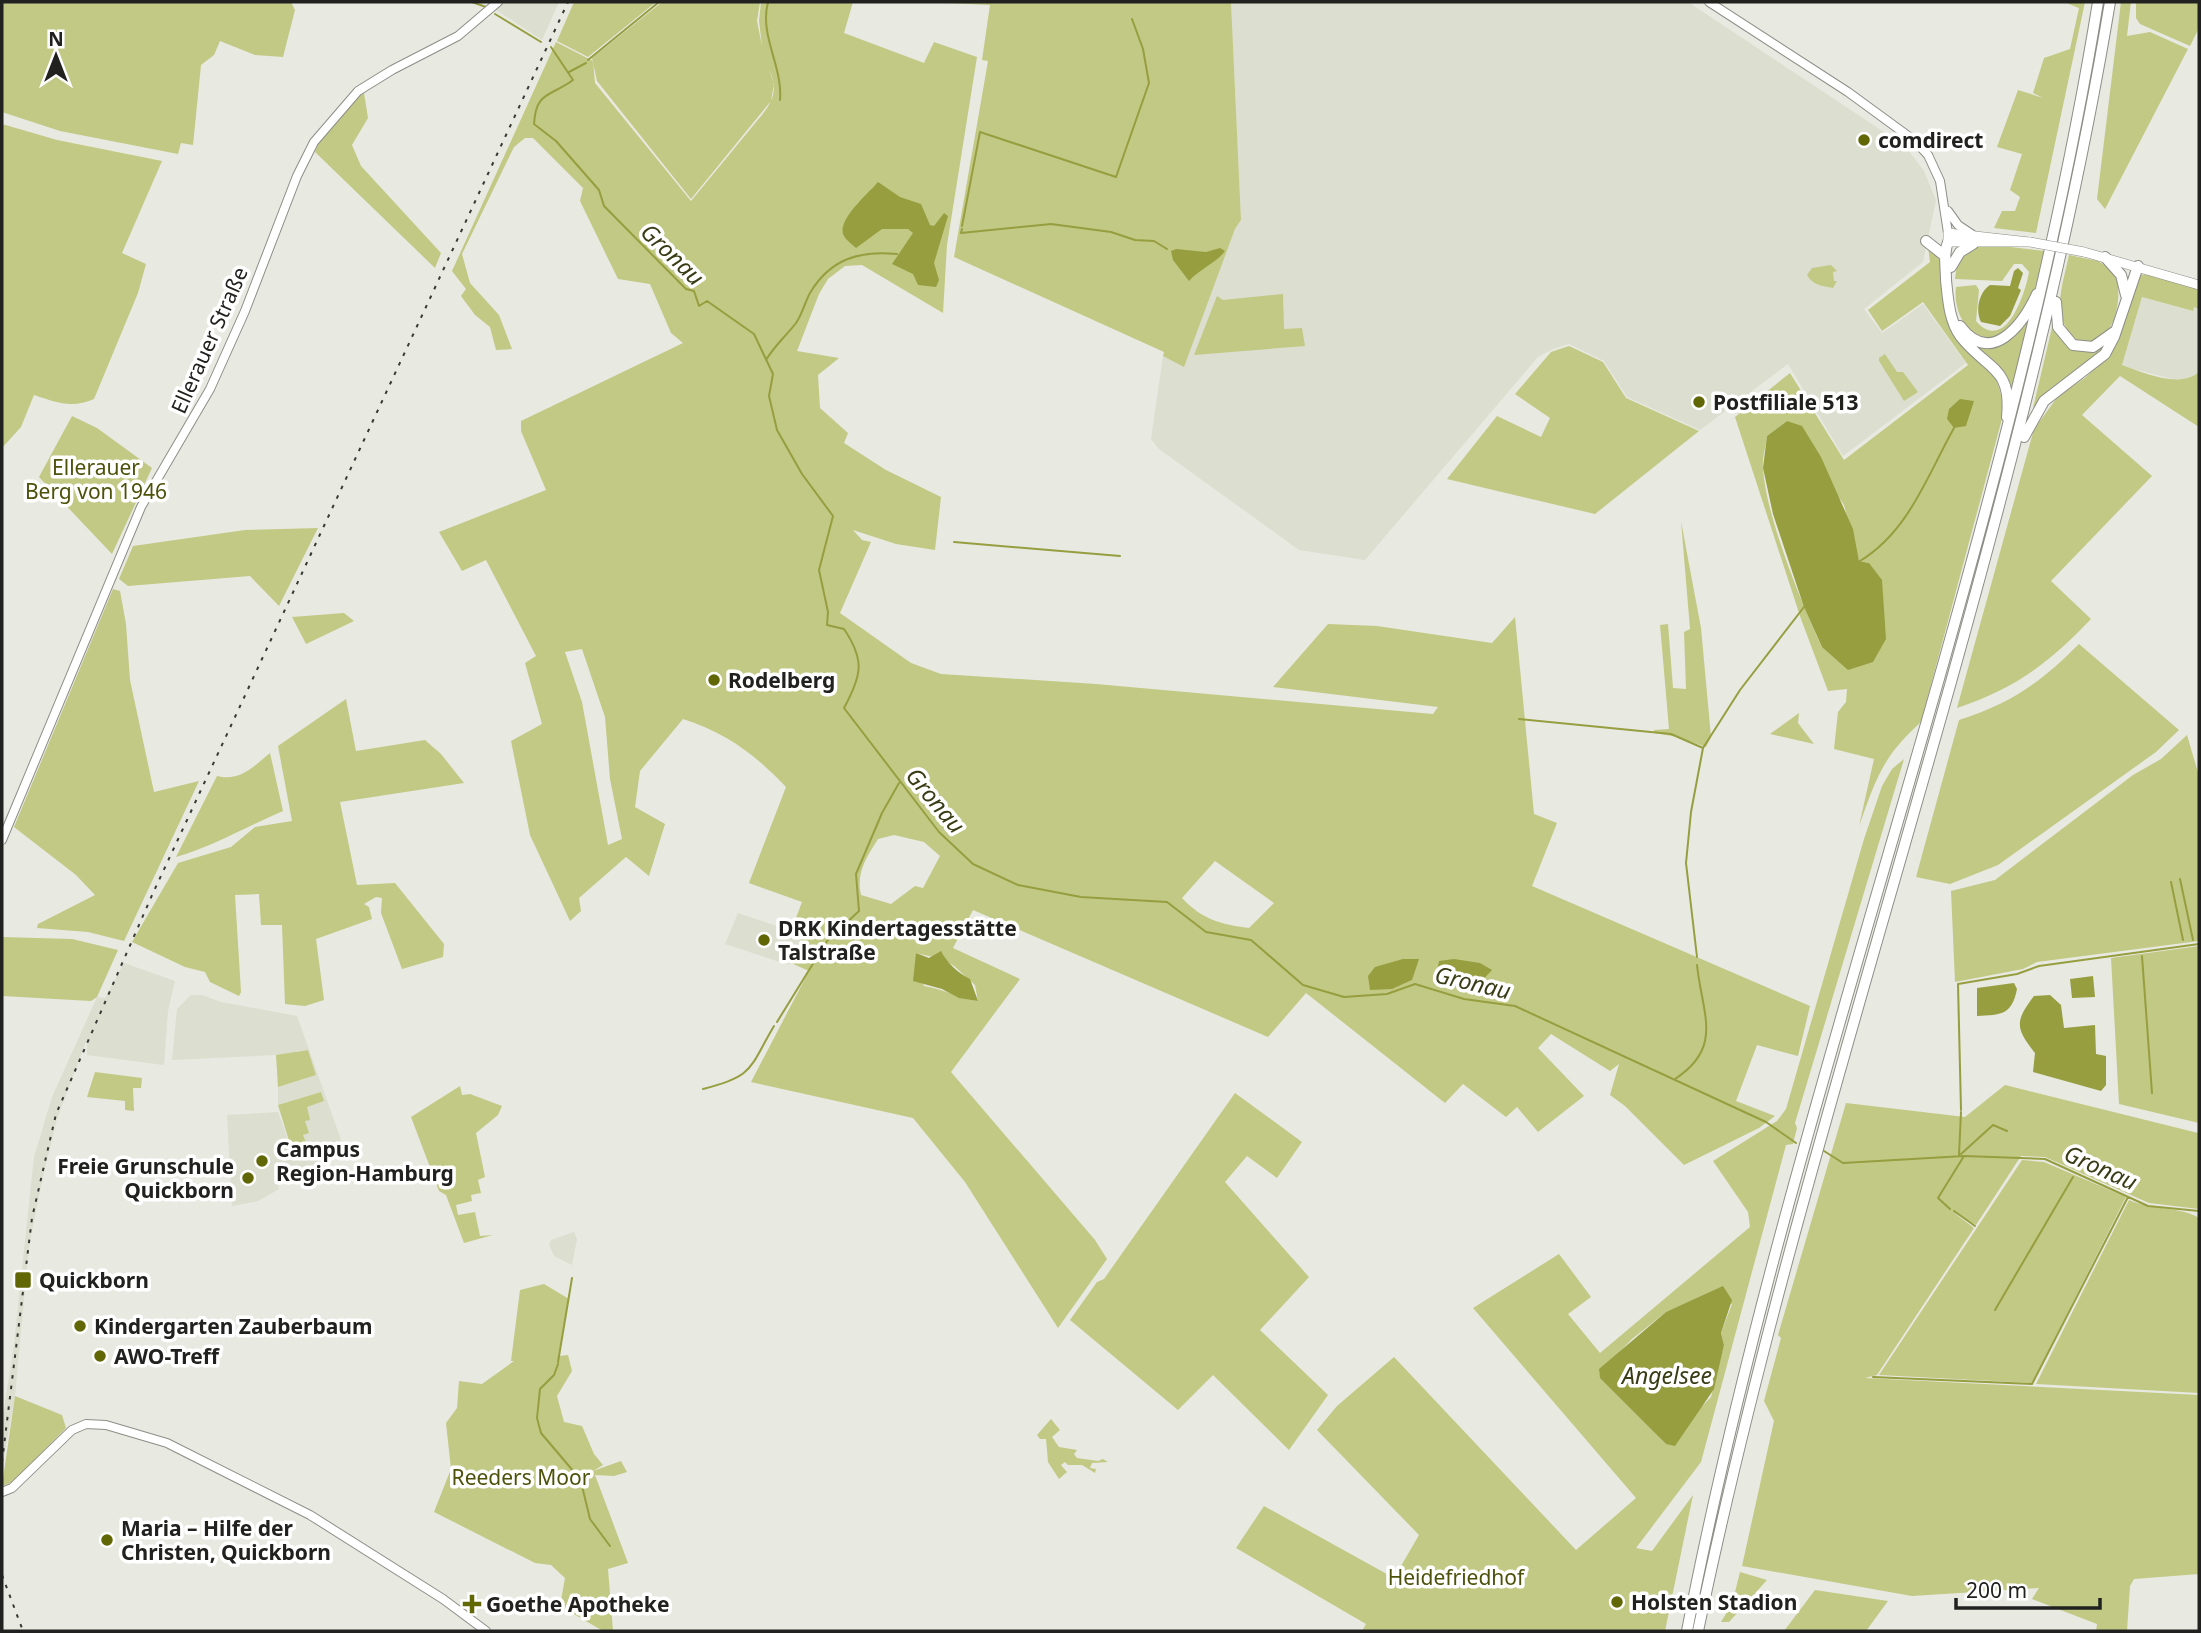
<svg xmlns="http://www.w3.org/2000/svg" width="2201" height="1633" font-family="'Noto Sans',sans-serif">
<rect width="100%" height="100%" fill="#e8e9e1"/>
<path fill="#dcdecf" d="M501,2H559L542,40L496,10Z
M1231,2H1688L1905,146L1924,171L1936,200L1923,262L1864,309L1882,333L1923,304L1966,363L1843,456L1788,364L1700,430L1627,397L1604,361L1569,344L1553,349L1538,357L1365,560L1299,550L1159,449L1151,439L1163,356L1184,366L1235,229L1241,220Z
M2142,297L2192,311L2194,307L2199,309V372L2192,378L2180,381L2122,366Z
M738,913L803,935L789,965L725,944Z
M124,963L175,981L168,1011L164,1065L87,1055V1039L57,1119L43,1176L29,1246L15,1396L2,1468V1423L14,1344L34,1157L52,1097L97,997L105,998Z
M191,995H202L221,1002L297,1016L345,1151L297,1178L293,1165L274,1169L279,1189L258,1201L232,1206L227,1115L278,1112L294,1156L308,1148L303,1135L307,1107L324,1101L321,1092L278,1105V1087L316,1075L308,1050L296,1051V1054L172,1060L177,1009Z
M574,1232L577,1239L572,1265L554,1256L549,1244L551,1240Z"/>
<path fill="#c2c984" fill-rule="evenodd" d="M2,2H291L295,10L283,57L255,55L220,41L214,55L201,65L193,145L181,143L178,154L60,131L2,112Z
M574,2H656L588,57L557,41Z
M662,2H760L757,21L762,46L759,21L761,2H853L844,33L924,63L934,42L977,57L947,245L943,313L862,265L845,266L828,279L819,294L797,351L839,358L818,375L820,408L848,433L844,443L886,470L941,497L935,550L896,544L853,530L862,540L871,542L840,613L911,663L941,674L1096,684L1433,714L1438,707L1273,687L1328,624L1377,626L1492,643L1515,617L1534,814L1557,823L1532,886L1810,1006L1798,1056L1757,1045L1736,1101L1775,1116L1759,1128L1684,1165L1625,1106L1610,1095L1619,1064L1610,1071L1551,1034L1538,1048L1584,1096L1538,1132L1517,1107L1506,1117L1463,1084L1445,1103L1306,993L1268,1037L973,910L953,948L1020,979L951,1072L1095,1240L1107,1259L1058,1328L965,1182L913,1118L751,1082L809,971L791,963L804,935L791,931L802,902L749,883L786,787C755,754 726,733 683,719L640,771L635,807L665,824L649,876L626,857L579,898L581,911L570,921L530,835L511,741L542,724L525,663L536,656L486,560L462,571L439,532L546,490L521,431V421L683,343L671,333L650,284L618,279L580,201L583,188L533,138H525L514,147L462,254L470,283L499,315L512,349L496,350L490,327L475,315L461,296L466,289L452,271L556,42L593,61L595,83L691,201L761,116C774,100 778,88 769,70L774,84L771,101L691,199L597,81L592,58ZM582,649L605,717L610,779L622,839L608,845L582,702L565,652ZM894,835L924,842L940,856L923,888L915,886L891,904L861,895C856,873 866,858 878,839ZM1215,861L1274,903L1249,928C1220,924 1203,920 1182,898ZM916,953L945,960L954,966L975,985L978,1001C958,998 944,989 924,986Z
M925,2H1231L1241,220L1235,229L1184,367L1163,356L1164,352L954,257L988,61L982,60L990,5Z
M2064,2H2085L2036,233L1994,228L2002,211H2015L2020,197L2010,190L2022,154L1997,147L2018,90L2043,98L2033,93L2044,58L2070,49L2079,8Z
M2121,2H2131L2127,36L2150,32L2188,49L2105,209L2097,199Z
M2136,2H2199V28L2190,46L2140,24L2136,18Z
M364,93L368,118L352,145L361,166L441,253L435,268L315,152L321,137L358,96Z
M2,124L57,140L162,161L122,253L146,264L138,293L94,399C72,409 55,402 34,395L21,427L2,448Z
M1993,245L2044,251C2039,273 2035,298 2022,317C1994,358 1951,331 1956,287L1976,285L1979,290L1976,321C2005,354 2025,295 2029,272L2022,264H2014L2002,281L1955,279L1958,258L1979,246Z
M1928,246C1953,262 1939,302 1950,327C1968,370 2002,354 2003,415L1921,722C1882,757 1876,779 1859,826L1874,759L1834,749L1838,712L1846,702L1847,689L1828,691L1801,619L1735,417L1790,373L1844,460L1968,365L1923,302L1882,331L1868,310L1930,262ZM1787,421L1844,505L1859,561L1869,563L1822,647C1801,602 1766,517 1763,468C1762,458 1766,446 1767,436Z
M2069,255L2098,261L2116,272C2121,295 2119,325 2098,341L2079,343C2049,317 2062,289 2069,255Z
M1831,265L1837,271L1833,272L1834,281H1837L1833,288C1823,286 1812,285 1807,275L1812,268Z
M2151,274L2199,290V309L2194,307L2193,311L2142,297L2122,365C2144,373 2180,389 2199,372V427L2120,376L2082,415L2152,476L2051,581L2091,619C2049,663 2015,689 1957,708L2034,429L2059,395L2085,378L2107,357L2140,275Z
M1283,294L1284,329L1302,328L1305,346L1194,355L1217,296L1223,300Z
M2030,315L2011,394L1983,353L1967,337L2004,342L2021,330Z
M2054,319L2065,344L2103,345L2105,350L2050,389L2033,408Z
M1569,346L1603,362L1626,398L1699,431L1595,514L1447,479L1497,416L1541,437L1550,418L1515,394L1551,352Z
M1885,354L1897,372H1903L1918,392L1904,401L1879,361V358Z
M72,416L97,428L152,468L112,554L39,477Z
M1681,521L1701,628L1711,737L1706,747L1678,737L1654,733V730L1669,729L1660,625L1668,624L1673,688L1686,689L1684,632L1690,629Z
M318,528L279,606L250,576L128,586L119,579L133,546L245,530Z
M113,589L120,591L126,624L130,680L154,792L199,781L124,941L88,932L37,928L38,924L95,895L76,875L14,827Z
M344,613L354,621L306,644L292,617Z
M2079,644L2179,730L2156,752L1998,865L1950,884L1916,877L1959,720C2012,703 2040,683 2079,644Z
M346,699L356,751L425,740L441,754L464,783L340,802L357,885L395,883L444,944L443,957L402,969L381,913L382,898L376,897L364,904L369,907L372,919L316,939L324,1000L305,1006L285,1004L282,925H261L259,894L235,895L241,992L239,996L210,982L205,972L185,967L132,942L178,863L231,847L255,827L292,821L278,746Z
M1799,713L1798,723L1814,744L1770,734Z
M2187,735L2199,776V941L2037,962L2023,969L1955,982L1951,891L1995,880L2133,775L2161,759Z
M270,753L283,811C247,826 214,846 176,857L217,776C240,782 254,766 270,753Z
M1904,759L1795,1123L1797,1128L1793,1144L1786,1145L1701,1462L1636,1548L1652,1551L1693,1495L1665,1631H1362L1366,1624L1236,1548L1264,1506L1394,1578L1419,1535L1317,1430L1337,1406L1394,1357L1576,1550L1636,1498L1473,1308L1559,1254L1591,1297L1568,1314L1600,1353L1750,1227L1748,1212L1713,1161L1777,1121L1786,1109L1864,839L1882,786L1892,769ZM1694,1301L1732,1304L1721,1333L1724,1345L1711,1397L1666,1444L1599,1373L1632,1339L1666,1312Z
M2,937L72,939L118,950L97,997L91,1001L2,996Z
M2199,946V1123L2119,1104L2111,958Z
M308,1050L316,1075L278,1087L276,1055Z
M95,1072L142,1078L141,1088H133L134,1111L125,1110V1101L87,1097Z
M2005,1085L2198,1133L2199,1209L2149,1203L2045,1157L2021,1156L1976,1225L1953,1212L1974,1228L1877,1375L1865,1378L2199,1395V1574L2134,1579L2130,1586L2127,1631H2096L2097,1624L2032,1599L2039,1588L1912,1596L1742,1566L1774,1421L1764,1401L1781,1338L1778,1335L1846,1103L1965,1117Z
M460,1086L462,1095L470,1094L502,1106L498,1115L476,1133L485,1177L478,1180L481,1193L471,1195L472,1201L456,1205L458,1215L475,1212L480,1236L493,1235L464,1243L446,1195L439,1191L411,1117Z
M321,1092L324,1101L307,1107L310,1120L305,1121L309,1133L303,1135L308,1147L294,1157L278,1105Z
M1235,1093L1302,1142L1277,1178L1247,1156L1225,1182L1309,1277L1260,1330L1328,1395L1289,1450L1213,1375L1178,1410L1070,1320L1097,1282L1104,1279Z
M2022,1160L2044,1162L2126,1197L2032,1383L1879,1375Z
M2129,1200C2152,1210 2182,1207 2199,1218V1393L2036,1384Z
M544,1284L569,1299L559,1356L568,1355L572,1371L557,1396L564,1422L582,1426L594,1454L603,1465L593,1471L621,1461L627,1472L614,1476L595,1475L628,1563L608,1569L613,1631H603L560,1606L565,1578L551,1565L535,1563L434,1512L451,1469L446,1423L457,1408L459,1381L482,1384L514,1361H511L520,1290Z
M15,1396L62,1415L66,1428L13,1482L2,1486Z
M1051,1419L1060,1430L1052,1437L1059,1447L1077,1450L1074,1454L1077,1458L1098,1461L1103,1459L1108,1462L1092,1463L1090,1468L1096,1469L1095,1473L1082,1465H1068L1065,1462L1061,1465L1067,1472L1059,1479L1048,1462L1046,1439H1040L1037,1435Z
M1740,1572L1767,1580L1729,1622H1721L1732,1604Z
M1815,1590L1888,1601L1866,1631H1784Z"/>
<path fill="#969e40" d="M878,182L900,197L921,204L930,225L934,226L944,213L948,216L934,263L939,280L936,287L918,285L913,274L892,264L913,233L908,229H882L856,248C853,245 846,240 844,236C835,221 870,192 878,182Z
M1220,248L1225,251C1217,262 1200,269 1189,281L1173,260L1171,251L1176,249L1206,252Z
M2018,268L2023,273L2018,288L2021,290L2010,316L2000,326L1981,322C1975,310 1979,292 1990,285L2010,286L2014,271Z
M1960,399L1974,401L1966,426L1954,428L1947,419L1949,409Z
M1787,421L1802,426L1821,457L1853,529L1859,561L1869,563L1882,580L1886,639L1873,662L1848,670L1822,647L1804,607L1773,514L1763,468L1767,436Z
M941,951C947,963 958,973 970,979L978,1001L959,998L942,989L913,981L916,953L929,958Z
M1403,959H1419L1412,980L1392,989L1370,990L1368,976L1375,967Z
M1454,959L1480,963L1492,970L1476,987C1458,988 1447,986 1437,971L1439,961Z
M2093,976L2095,997L2072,998L2070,979Z
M2014,983L2017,989C2012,1015 2001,1015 1977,1016V988Z
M2050,995L2061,1005L2064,1028L2095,1025L2096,1054L2106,1056V1085L2101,1091L2033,1072L2035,1053C2016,1029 2014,1022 2034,996Z
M1723,1286L1732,1300L1721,1333L1724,1345L1714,1389L1675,1446L1666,1444L1600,1378L1599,1369L1666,1312Z"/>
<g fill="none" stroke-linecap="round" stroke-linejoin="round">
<path stroke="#969e40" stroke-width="2" d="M472,2L486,7
M768,2C759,36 783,66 780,100
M495,14L541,42
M551,47L573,80C550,97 536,91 534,124L556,141L599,190L604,206L686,289L694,291L699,306L707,301L754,334L773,374L769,396L777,430L802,474L833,516L819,570L828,612L827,625L844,629C865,660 862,675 844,708L939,832L973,864L1018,885L1081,897L1167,902L1206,932L1251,940L1303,985L1344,997L1387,994L1415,984L1464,999L1515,1006L1766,1122L1796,1143
M588,60L659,2
M569,72L586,63
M962,226L980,132L1116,177L1149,83L1143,49L1132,19
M962,229L961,233L1051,224L1111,232L1135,240L1154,241L1167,249
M766,360C775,345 786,336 796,323C802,315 805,302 810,293C830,259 860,250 897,254
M954,542L1120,556
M1860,561C1909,531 1927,476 1954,428
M1519,719L1671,734L1703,748
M2180,879L2193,940
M2171,882L2183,940
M2142,956L2152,1093
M1697,957L1686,863L1691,812L1703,748L1740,690L1804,607
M777,1022L827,941L859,911L856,874L882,813L899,783
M1675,1079C1724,1047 1702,1014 1697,965
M703,1089C755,1076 749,1068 774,1026
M1961,1110L1958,984L2017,974L2039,966L2199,944
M1824,1151L1843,1163L1964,1156L2045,1159L2148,1206L2199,1211
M1961,1154L1993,1125L2007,1131
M1959,1155L1961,1112
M1950,1209L1938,1198L1964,1156
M1954,1211L1975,1226
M1995,1310L2073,1177
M558,1362L572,1278
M558,1364L554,1375L540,1389L537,1418L541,1433L574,1472L582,1486L590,1519L610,1546
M1873,1377L2032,1384L2128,1197"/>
<g stroke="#8d8e87" stroke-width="10">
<path id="secondary" d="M1709,2L1848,92L1915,141L1928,155L1940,181L1948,233
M1948,211L1958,225L1973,235
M2,840L141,507L210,389L245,311L297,176L314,142L358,91L392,70L458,36L498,2
M2,1492L12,1488L72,1430L86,1424L106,1425L167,1443L310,1515L443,1599L486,1631"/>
</g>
<g stroke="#8d8e87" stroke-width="10">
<path id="primary" d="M2029,242H1948V233L2029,242H2030
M2084,252L2199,285"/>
</g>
<g stroke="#8d8e87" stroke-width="12">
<path id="motorway" d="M1926,241L1945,256
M1948,242C1943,254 1946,267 1946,280C1948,299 1949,321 1961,337C1987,370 2012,366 2007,417
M2105,257L2121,275L2126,295
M1951,267L1960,252L1973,244
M2056,302L2058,327L2073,345L2093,347L2114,332
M1960,326C1991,368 2023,324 2037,294
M2024,437L2044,401L2105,354L2114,337L2138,266
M1687,1631C1794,1080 2008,557 2098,2
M1698,1631C1812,1082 2018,556 2110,2"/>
</g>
<use href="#secondary" stroke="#fff" stroke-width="8"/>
<use href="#primary" stroke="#fff" stroke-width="9"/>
<use href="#motorway" stroke="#fff" stroke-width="10"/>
<path stroke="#383935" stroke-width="2" stroke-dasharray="3.5 7" stroke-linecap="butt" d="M2,1462L32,1218L56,1114L153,893L568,2
M2,1575L23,1631"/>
<g stroke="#8d8e87" stroke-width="10" stroke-linecap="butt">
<path id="primary-bridge" d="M2030,242L2084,252"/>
</g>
<use href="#primary-bridge" stroke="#fff" stroke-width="9"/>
</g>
<g fill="#626705" stroke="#fff" stroke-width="2.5">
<circle cx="1864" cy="140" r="7"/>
<circle cx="1699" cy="402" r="7"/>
<circle cx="714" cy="680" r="7"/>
<circle cx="764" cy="940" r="7"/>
<circle cx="262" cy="1161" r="7"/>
<circle cx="248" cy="1178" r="7"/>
<rect x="14" y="1271" width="18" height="18" rx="3.5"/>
<circle cx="80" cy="1326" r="7"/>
<circle cx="100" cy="1356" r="7"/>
<circle cx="107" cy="1540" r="7"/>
<circle cx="1617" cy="1602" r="7"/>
<path d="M468.5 1593.5h7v7h7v7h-7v7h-7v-7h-7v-7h7z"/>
</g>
<g text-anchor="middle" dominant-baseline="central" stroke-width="7" stroke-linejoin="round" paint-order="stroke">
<g font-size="21" font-weight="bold" fill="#21221f" stroke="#fff" text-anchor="start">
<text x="1878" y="140">comdirect</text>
<text x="1713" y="402">Postfiliale 513</text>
<text x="728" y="680">Rodelberg</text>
<text x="778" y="928">DRK Kindertagesstätte<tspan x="778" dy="24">Talstraße</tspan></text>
<text x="276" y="1149">Campus<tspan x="276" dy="24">Region-Hamburg</tspan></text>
<text x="234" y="1166" text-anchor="end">Freie Grunschule<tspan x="234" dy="24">Quickborn</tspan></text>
<text x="39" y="1280">Quickborn</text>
<text x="94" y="1326">Kindergarten Zauberbaum</text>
<text x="114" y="1356">AWO-Treff</text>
<text x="121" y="1528">Maria – Hilfe der<tspan x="121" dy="24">Christen, Quickborn</tspan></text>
<text x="1631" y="1602">Holsten Stadion</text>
<text x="486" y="1604">Goethe Apotheke</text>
</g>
<g font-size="21" fill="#21221f" stroke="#fff">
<text transform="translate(209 340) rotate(-66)">Ellerauer Straße</text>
</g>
<g font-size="21" fill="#4d5109" stroke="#fff">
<text x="96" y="467">Ellerauer<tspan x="96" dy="24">Berg von 1946</tspan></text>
<text x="521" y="1477">Reeders Moor</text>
<text x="1456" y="1577">Heidefriedhof</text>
</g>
<g font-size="23" font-style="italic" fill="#393c15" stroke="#fff">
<text transform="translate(673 254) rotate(44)">Gronau</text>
<text transform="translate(936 800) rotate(50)">Gronau</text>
<text transform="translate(1473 982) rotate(13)">Gronau</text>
<text transform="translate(2101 1167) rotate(24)">Gronau</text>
<text x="1667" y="1375">Angelsee</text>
</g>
</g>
<rect width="2201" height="1633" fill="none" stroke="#21221f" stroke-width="7"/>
<g transform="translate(56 56)" stroke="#ffffff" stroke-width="5" paint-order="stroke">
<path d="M0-5L12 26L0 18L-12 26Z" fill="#21221f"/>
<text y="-10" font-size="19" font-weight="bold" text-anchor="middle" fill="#21221f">N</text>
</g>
<path d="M1956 1598v10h144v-10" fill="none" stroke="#21221f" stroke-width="3.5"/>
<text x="1966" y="1598" font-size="21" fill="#21221f" stroke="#ffffff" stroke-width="5" paint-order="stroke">200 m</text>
</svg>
